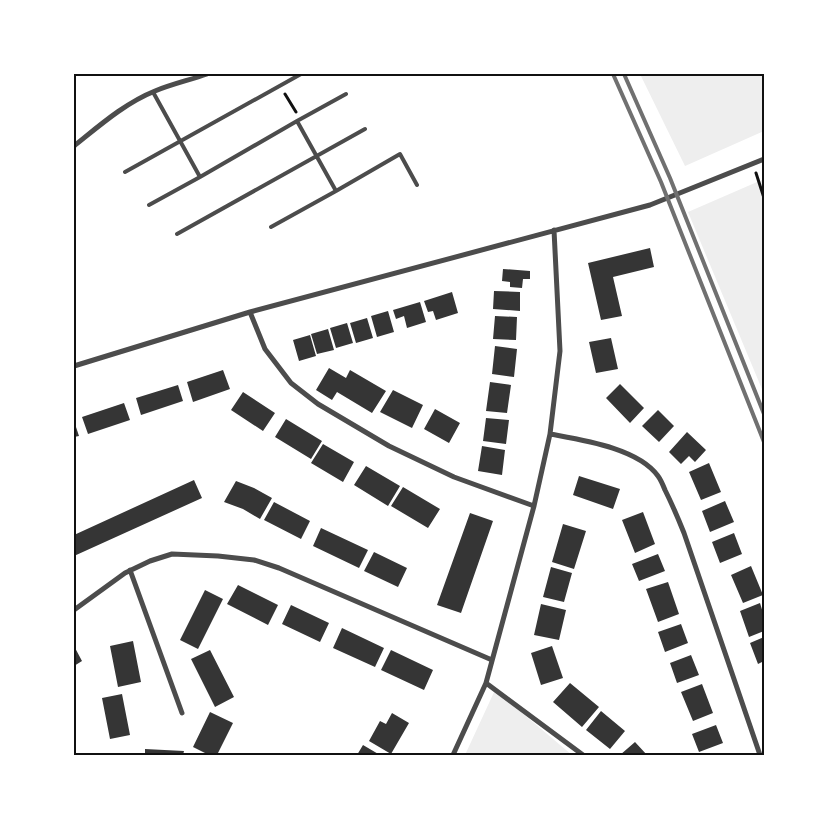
<svg xmlns="http://www.w3.org/2000/svg" width="838" height="829" font-family="'Space Grotesk',sans-serif">
<rect width="100%" height="100%" fill="#fff"/>
<path fill="#eee" d="M640,74H764V131L685,166Z
M764,179V394L688,212Z
M495,690L572,755H465Z"/>
<path fill="#353535" d="M650,248L654,267L613,277L622,316L601,320L588,263Z
M503,269L530,271V279H523L522,288L510,287V282L502,281Z
M494,291L520,292V311L493,309Z
M452,292L458,313L436,320L433,311L428,312L424,301Z
M420,302L426,322L407,328L404,316L396,319L393,310Z
M388,311L394,332L377,337L371,316Z
M495,316L517,317L516,340L493,339Z
M367,318L373,338L356,343L350,323Z
M347,323L353,343L336,348L330,328Z
M328,329L334,350L317,354L311,334Z
M310,335L316,356L299,361L293,340Z
M611,338L618,369L596,373L589,342Z
M495,346L517,349L514,377L492,374Z
M329,368L346,378L350,370L386,391L372,413L337,392L332,400L316,390Z
M223,370L230,389L193,402L187,382Z
M490,382L511,385L507,413L486,411Z
M620,384L644,408L630,423L606,398Z
M178,385L183,401L141,415L136,398Z
M393,390L423,405L412,428L380,412Z
M243,392L275,413L263,431L231,410Z
M124,403L130,420L88,434L82,417Z
M435,409L460,423L449,443L424,429Z
M658,410L674,426L659,442L642,426Z
M486,418L509,420L506,444L483,441Z
M286,419L322,441L311,459L275,437Z
M74,421L79,436L74,437Z
M687,432L706,450L695,462L689,456L681,464L669,452Z
M323,444L354,462L343,482L311,463Z
M482,446L505,450L502,475L478,471Z
M709,463L721,492L701,500L689,472Z
M366,466L400,486L388,506L354,485Z
M579,476L620,489L613,509L573,495Z
M194,480L202,498L74,556V535Z
M236,481L254,488L272,498L260,519L243,509L224,502Z
M403,487L440,509L428,528L391,506Z
M725,501L734,522L710,532L702,511Z
M274,502L310,521L301,539L264,520Z
M643,512L655,544L635,553L622,520Z
M470,513L493,521L461,613L437,605Z
M563,524L586,531L574,569L552,562Z
M321,528L368,550L359,568L313,546Z
M734,533L742,554L720,563L712,542Z
M374,552L407,568L398,587L364,571Z
M658,554L665,571L639,581L632,564Z
M751,566L763,595L743,603L731,575Z
M551,567L572,573L564,602L543,597Z
M668,582L679,614L658,622L646,589Z
M238,585L278,605L268,625L227,604Z
M205,590L223,599L198,649L180,640Z
M760,603L764,616V631L749,637L740,611Z
M541,604L566,610L559,640L534,635Z
M291,605L329,623L320,642L282,624Z
M681,624L688,643L665,652L658,632Z
M342,628L384,648L375,667L333,648Z
M764,637V661L758,664L750,643Z
M133,641L141,682L118,687L110,646Z
M74,646L82,661L74,666Z
M552,646L563,678L541,685L531,653Z
M210,650L234,697L215,707L191,659Z
M391,650L433,670L424,690L381,670Z
M691,655L699,675L677,683L670,663Z
M570,683L599,707L582,727L553,702Z
M702,684L713,713L693,721L681,692Z
M122,694L130,735L110,739L102,698Z
M601,711L625,731L610,749L586,730Z
M210,712L233,723L217,755H209L193,747Z
M392,713L409,723L391,754L369,741L380,721L386,724Z
M716,725L723,743L699,752L692,734Z
M635,742L647,755H620Z
M363,745L380,755H357Z
M145,749L184,751L183,755H145Z"/>
<g fill="none" stroke-linecap="round" stroke-linejoin="round">
<path stroke="#111" stroke-width="3" d="M285,94L296,112
M756,173L764,198"/>
<path stroke="#4c4c4c" stroke-width="4" d="M153,92L200,177L297,121L336,191L400,154L417,185
M297,121L346,94
M125,172L301,74
M149,205L200,177
M271,227L336,191
M177,234L365,129"/>
<path stroke="#4c4c4c" stroke-width="5" d="M74,146C99,126 125,103 155,91C172,84 190,80 207,74
M250,312L265,349L291,383L318,404L389,446L454,477L534,506
M74,366L250,312L650,205L764,159
M550,434C582,440 638,448 658,476C661,480 663,485 665,490C672,504 678,518 684,533L760,755
M130,570L182,713
M74,610L125,573L150,561L172,554L218,556L254,560L279,568L492,660
M486,683L583,755
M453,755L486,683L534,506L550,434L560,351L554,230"/>
<path stroke="#707070" stroke-width="4" d="M613,74L661,182L764,442
M624,74L670,178L764,414"/>
</g>
<rect width="838" height="829" fill="none" stroke="#ffffff" stroke-width="150"/>
<rect x="75" y="75" width="688" height="679" fill="none" stroke="#111" stroke-width="2"/>
</svg>
